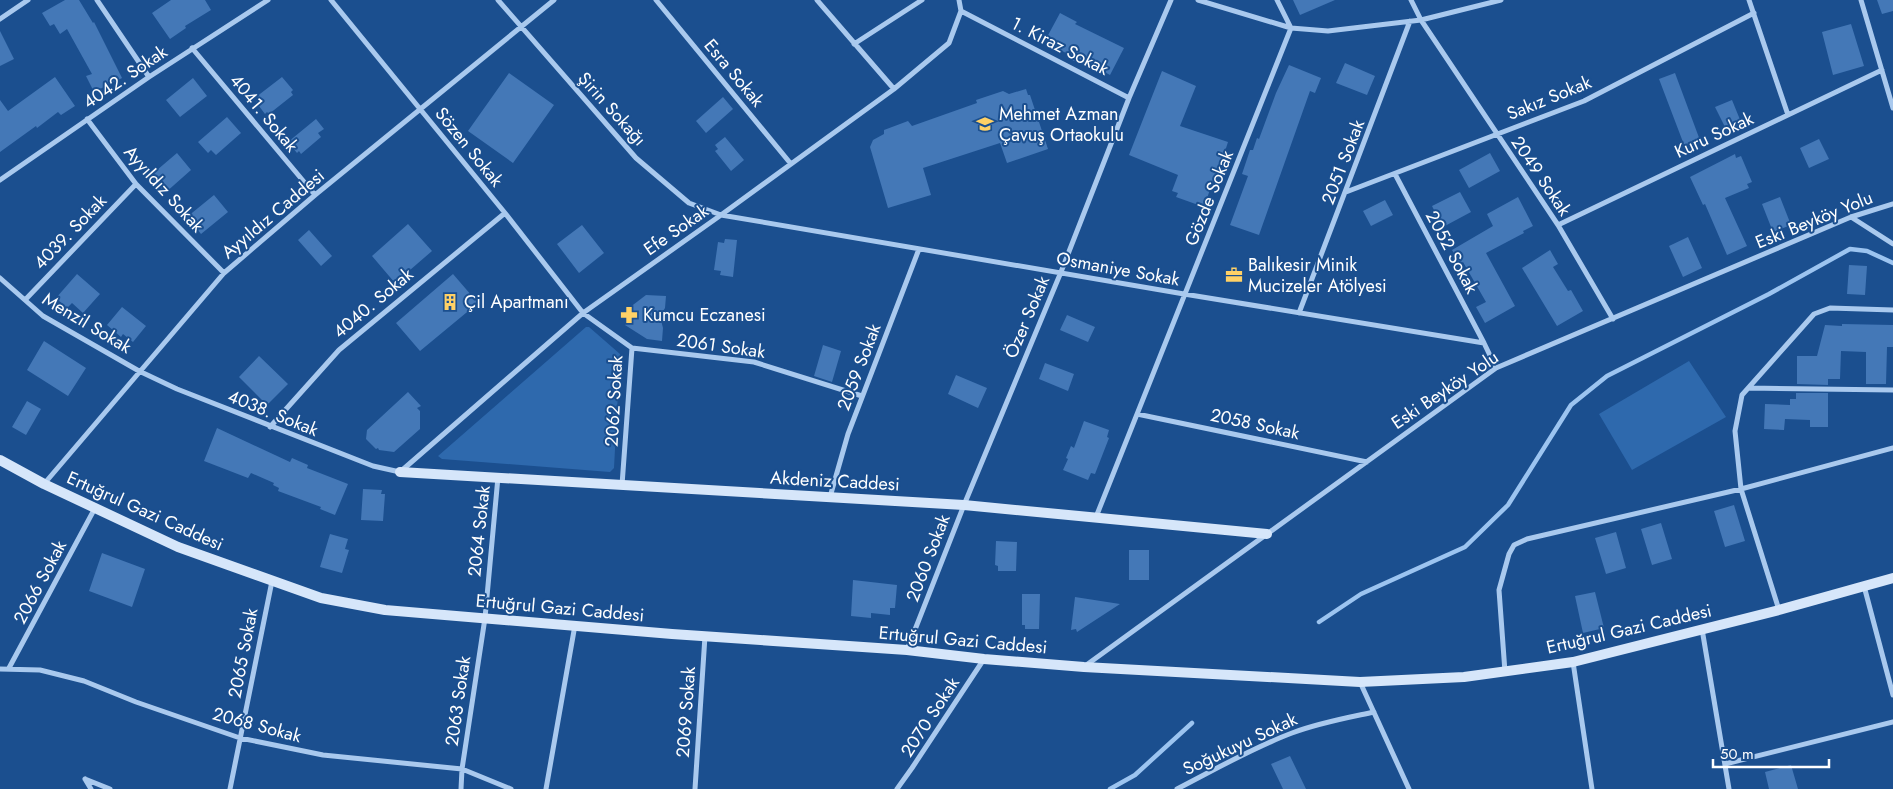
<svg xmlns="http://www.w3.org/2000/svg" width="1893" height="789" font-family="Jost,sans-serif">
<rect width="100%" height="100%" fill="#1b4f8f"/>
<path fill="#2e69ad" d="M586,327H589L620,354L614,468L610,472L442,459L438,456Z
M1689,361L1726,417L1632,470L1599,414Z"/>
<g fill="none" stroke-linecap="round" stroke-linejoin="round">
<path stroke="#9cc4f0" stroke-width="4.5" d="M1319,622L1361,594L1465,547L1508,505L1571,405L1607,376L1769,294L1850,249L1867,251L1893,263
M1110,789L1135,775L1192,723"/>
</g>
<path fill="#4478b7" d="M65,0H79L93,23L94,22L122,78L94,92L86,76L92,74L67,29L60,34L54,24L50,26L42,13Z
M171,0H205L211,10L185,26L186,28L170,39L152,13Z
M1293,0H1335L1300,15Z
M1877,0H1893V11L1882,14Z
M1060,13L1077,22L1075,24L1124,48L1110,75L1099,69L1098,72L1072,60L1073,57L1048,43L1049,41L1046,39Z
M1851,24L1864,66L1833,75L1822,32Z
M0,31L14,59L0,66Z
M1345,63L1375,76L1367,95L1336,83Z
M1289,65L1321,78L1315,93L1310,91L1259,235L1230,225L1248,176L1242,174L1250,150H1253L1257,138L1259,139L1276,93Z
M1162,71L1196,86L1180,126L1228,142L1216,179L1214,178L1204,207L1176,197L1178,193L1172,191L1178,175L1129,155Z
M509,73L554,105L513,163L468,131Z
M1675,73L1701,143L1686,150L1659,79Z
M55,77L75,106L61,115L58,112L37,128L36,126L0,152V100L8,111Z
M282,77L293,90L291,92L293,95L269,114L267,112L265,114L256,102L259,100L256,97Z
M193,78L207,96L180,117L166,100Z
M1026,89L1028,95H1030L1048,149L1007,163L1000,143L923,168L931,195L888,208L870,147L873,140L884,134V130L908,121L912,126L977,103L976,100L1003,91L1009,94Z
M723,97L733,109L706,133L696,121Z
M1732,100L1743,127L1728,133L1715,107Z
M227,117L241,133L216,155L211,150L208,153L198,142Z
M316,119L324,129L318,133L321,137L301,154L299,151L297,153L288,142Z
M725,137L744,160L731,171L715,151L718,149L715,145Z
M1819,139L1829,159L1809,168L1800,148Z
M177,153L191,170L165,193L150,176Z
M1490,153L1500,171L1469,188L1459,170Z
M1735,154L1736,158L1741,156L1752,182L1747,184L1749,188L1725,198L1747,246L1727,255L1705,204L1703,205L1690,177Z
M1460,192L1471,212L1443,227L1441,223L1438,225L1431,211L1434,210L1432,206Z
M214,195L228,212L201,234L187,217Z
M1518,197L1533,226L1523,231L1524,233L1486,253L1515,306L1485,323L1476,307L1486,302L1463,262L1460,264L1452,250L1493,226L1487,214Z
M1780,197L1791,225L1773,232L1762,204Z
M1385,200L1393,215L1371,226L1363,211Z
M408,224L432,251L395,283L372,256Z
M582,225L604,253L579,273L557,244Z
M309,230L332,256L321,266L298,240Z
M1688,237L1702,268L1683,277L1669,246Z
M725,239L737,240L733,277L720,275L721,271L714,270L718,242L724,243Z
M1550,250L1558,264L1553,267L1568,291L1571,290L1583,311L1557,326L1522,268Z
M1849,265L1867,266L1865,295L1847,294Z
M77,274L100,294L83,313L72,303L67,308L56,298Z
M453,274L478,303L420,351L396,323Z
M646,295L666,296L665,308L660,316L663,328L662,341L647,339L625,325V311Z
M122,307L146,326L133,342L123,334L121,337L107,325Z
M1067,315L1095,327L1088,342L1060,330Z
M1842,324L1893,325V347H1887L1886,384H1866V352L1841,351L1840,379H1828V385L1797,384V356H1817L1825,325L1842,326Z
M44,341L86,368L68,396L27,370Z
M823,345L841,351L832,382L814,376Z
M259,356L288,384L267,405L239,377Z
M1045,363L1074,374L1068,391L1039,379Z
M956,375L987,388L978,408L948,394Z
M408,392L421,406L417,408L420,411V429L394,452L379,450L378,448L376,449L366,439L367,430Z
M1796,393H1828V427H1810V420L1785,419L1784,430L1764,429L1765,404L1790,405V399H1796Z
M27,401L41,409L26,435L12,427Z
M1084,421L1109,430L1107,437L1109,438L1095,474L1091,473L1088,480L1063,470L1068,459L1066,458L1071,446L1074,448Z
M217,428L290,462L292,458L308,465L307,468L348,484L335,515L320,509L321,507L278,491L279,488L273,485L274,483L251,473L248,478L204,461Z
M363,489L382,490L381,494H385L383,521L361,520Z
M1734,505L1745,541L1725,547L1714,511Z
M1661,523L1672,559L1652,565L1641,529Z
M1616,532L1626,568L1606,574L1595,538Z
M330,534L348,539L345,549L349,550L342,573L320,567Z
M996,541L1017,542L1016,571H998V566L995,565Z
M1129,550H1149V580H1129Z
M102,553L145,569L132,607L89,591Z
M853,580L897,585L895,608H890V615L871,613V618L851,616Z
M1595,592L1604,628L1583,633L1575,596Z
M1022,594H1040L1039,629H1025V625H1022Z
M1075,597L1120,604L1077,632L1076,629L1071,630Z
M1290,756L1306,789H1283L1271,764Z
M1791,765L1798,789H1769L1765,772Z"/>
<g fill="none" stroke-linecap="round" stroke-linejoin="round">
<path stroke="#a9c9ee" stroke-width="5" d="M97,0L149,77
M331,0L505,213L583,313L632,348L622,485
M498,0L636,158L689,203L721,215L1184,294L1484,343L1496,368
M656,0L791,164
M817,0L894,89
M959,0L961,11L1129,98
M1198,0L1291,28L1328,31L1421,20L1501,0
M1411,0L1421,20L1558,225L1613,319
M1749,0L1788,115
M1861,0L1893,108
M0,19L28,0
M854,44L922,0
M192,48L315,195
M87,119L136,184L224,273
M1395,174L1484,343
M0,180L149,77L268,0
M1346,192L1584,101L1754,13
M1851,217L1893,244
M1558,225L1882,70
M0,278L43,316L139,371L177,389L373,466L400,472L583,313L721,215L894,89L949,43L961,11
M25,300L136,184
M1299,313L1410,21
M632,348L754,362L862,396
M1749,388L1893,390
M1137,414L1367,462
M270,427L339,350L505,213
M44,484L224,273L315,195L554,0
M830,497L848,434L919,249
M1096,517L1291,28L1277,0
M1864,586L1893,695
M1779,610L1741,489L1735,431L1742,395L1814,314L1830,308L1893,310
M1702,629L1729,789
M907,650L964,505L1061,272L1129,98L1171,0
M1573,662L1592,789
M1085,666L1496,368L1851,217L1893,204
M9,668L95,508
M0,669L40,670L84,681L136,702L240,738L323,755L462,769L511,789
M1505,672L1499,590L1509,554L1514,545L1527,539L1741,489L1893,448
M1360,682L1409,789
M1725,764L1893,722
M85,779L110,789
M85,779L91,789
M230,789L272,581
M461,789L462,769L485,618L498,477
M546,789L575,625
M695,789L705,636
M897,789L912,768L984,659
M1177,789C1214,770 1252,748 1292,733C1318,723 1346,718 1374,712"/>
<path stroke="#d6e6fa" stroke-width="10" d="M0,460L44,484L178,547L321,598L385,610L672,634L907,650L984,659L1084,667L1360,682L1464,677L1573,662L1779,610L1893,578
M400,472L964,505L1267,534"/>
</g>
<defs>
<g id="school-bare" transform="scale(1.35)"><path d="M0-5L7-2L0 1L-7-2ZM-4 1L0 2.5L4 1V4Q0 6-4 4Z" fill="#ffd166" stroke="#1b4f8f" stroke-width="2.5" paint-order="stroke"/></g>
<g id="office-bare" transform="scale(1.35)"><path d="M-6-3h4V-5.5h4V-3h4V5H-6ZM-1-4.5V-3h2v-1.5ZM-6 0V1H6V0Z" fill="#ffd166" stroke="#1b4f8f" stroke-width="2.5" paint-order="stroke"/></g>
<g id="building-bare" transform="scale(1.35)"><path d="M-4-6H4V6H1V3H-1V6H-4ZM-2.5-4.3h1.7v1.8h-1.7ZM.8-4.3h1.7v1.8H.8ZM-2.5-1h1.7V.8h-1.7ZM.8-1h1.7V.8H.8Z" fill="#ffd166" stroke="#1b4f8f" stroke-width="2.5" paint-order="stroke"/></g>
<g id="pharmacy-bare" transform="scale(1.35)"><path d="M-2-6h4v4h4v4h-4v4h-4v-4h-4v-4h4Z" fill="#ffd166" stroke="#1b4f8f" stroke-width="2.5" paint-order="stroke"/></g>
</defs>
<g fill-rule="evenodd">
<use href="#school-bare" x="985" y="124"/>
<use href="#office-bare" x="1234" y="275"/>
<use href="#building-bare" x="450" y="302"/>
<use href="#pharmacy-bare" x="629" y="315"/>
</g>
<g text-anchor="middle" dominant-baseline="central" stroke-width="4" stroke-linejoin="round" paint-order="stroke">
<g font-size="18" fill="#fff" stroke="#1b4f8f">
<text transform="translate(1060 46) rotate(27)">1. Kiraz Sokak</text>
<text transform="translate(734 73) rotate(50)">Esra Sokak</text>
<text transform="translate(125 77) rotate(-34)">4042. Sokak</text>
<text transform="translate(1549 98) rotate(-22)">Sakız Sokak</text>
<text transform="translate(612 109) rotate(48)">Şirin Sokağı</text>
<text transform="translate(264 113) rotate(50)">4041. Sokak</text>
<text transform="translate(1714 135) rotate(-25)">Kuru Sokak</text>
<text transform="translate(469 147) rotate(51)">Sözen Sokak</text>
<text transform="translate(1343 162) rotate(-69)">2051 Sokak</text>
<text transform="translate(1541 176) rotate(56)">2049 Sokak</text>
<text transform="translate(164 189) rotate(48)">Ayyıldız Sokak</text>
<text transform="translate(1209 198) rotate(-68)">Gözde Sokak</text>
<text transform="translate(273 214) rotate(-40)">Ayyıldız Caddesi</text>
<text transform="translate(1814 220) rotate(-22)">Eski Beyköy Yolu</text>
<text transform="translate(676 230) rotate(-35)">Efe Sokak</text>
<text transform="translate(70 232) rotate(-46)">4039. Sokak</text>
<text transform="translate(1452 252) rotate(62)">2052 Sokak</text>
<text transform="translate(1118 269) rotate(10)">Osmaniye Sokak</text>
<text transform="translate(373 303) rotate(-40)">4040. Sokak</text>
<text transform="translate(1027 317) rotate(-67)">Özer Sokak</text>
<text transform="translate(87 323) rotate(31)">Menzil Sokak</text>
<text transform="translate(721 346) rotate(8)">2061 Sokak</text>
<text transform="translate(859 367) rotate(-69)">2059 Sokak</text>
<text transform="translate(1445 390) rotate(-34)">Eski Beyköy Yolu</text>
<text transform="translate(614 401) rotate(-87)">2062 Sokak</text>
<text transform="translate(273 413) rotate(22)">4038. Sokak</text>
<text transform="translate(1255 424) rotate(12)">2058 Sokak</text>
<text transform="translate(835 481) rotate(3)">Akdeniz Caddesi</text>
<text transform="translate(145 511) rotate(24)">Ertuğrul Gazi Caddesi</text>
<text transform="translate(479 531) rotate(-84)">2064 Sokak</text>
<text transform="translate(928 558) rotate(-69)">2060 Sokak</text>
<text transform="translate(40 582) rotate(-62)">2066 Sokak</text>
<text transform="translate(560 608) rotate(5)">Ertuğrul Gazi Caddesi</text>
<text transform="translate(1629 629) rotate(-13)">Ertuğrul Gazi Caddesi</text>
<text transform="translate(963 640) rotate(5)">Ertuğrul Gazi Caddesi</text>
<text transform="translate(243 653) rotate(-79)">2065 Sokak</text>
<text transform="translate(458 701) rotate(-82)">2063 Sokak</text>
<text transform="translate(686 712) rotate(-86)">2069 Sokak</text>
<text transform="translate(930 717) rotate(-57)">2070 Sokak</text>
<text transform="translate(257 725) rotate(15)">2068 Sokak</text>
<text transform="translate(1240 744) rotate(-25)">Soğukuyu Sokak</text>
</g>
<g font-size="18" fill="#fff" stroke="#1b4f8f" text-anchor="start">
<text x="999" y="114">Mehmet Azman<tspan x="999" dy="21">Çavuş Ortaokulu</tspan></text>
<text x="1248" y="265">Balıkesir Minik<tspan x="1248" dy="21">Mucizeler Atölyesi</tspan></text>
<text x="464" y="302">Çil Apartmanı</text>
<text x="643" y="315">Kumcu Eczanesi</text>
</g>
</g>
<path d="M1713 759v8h116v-8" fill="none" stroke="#ffffff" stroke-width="2.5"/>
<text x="1720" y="759" font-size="15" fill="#ffffff" stroke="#1b4f8f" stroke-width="4" paint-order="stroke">50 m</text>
</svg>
